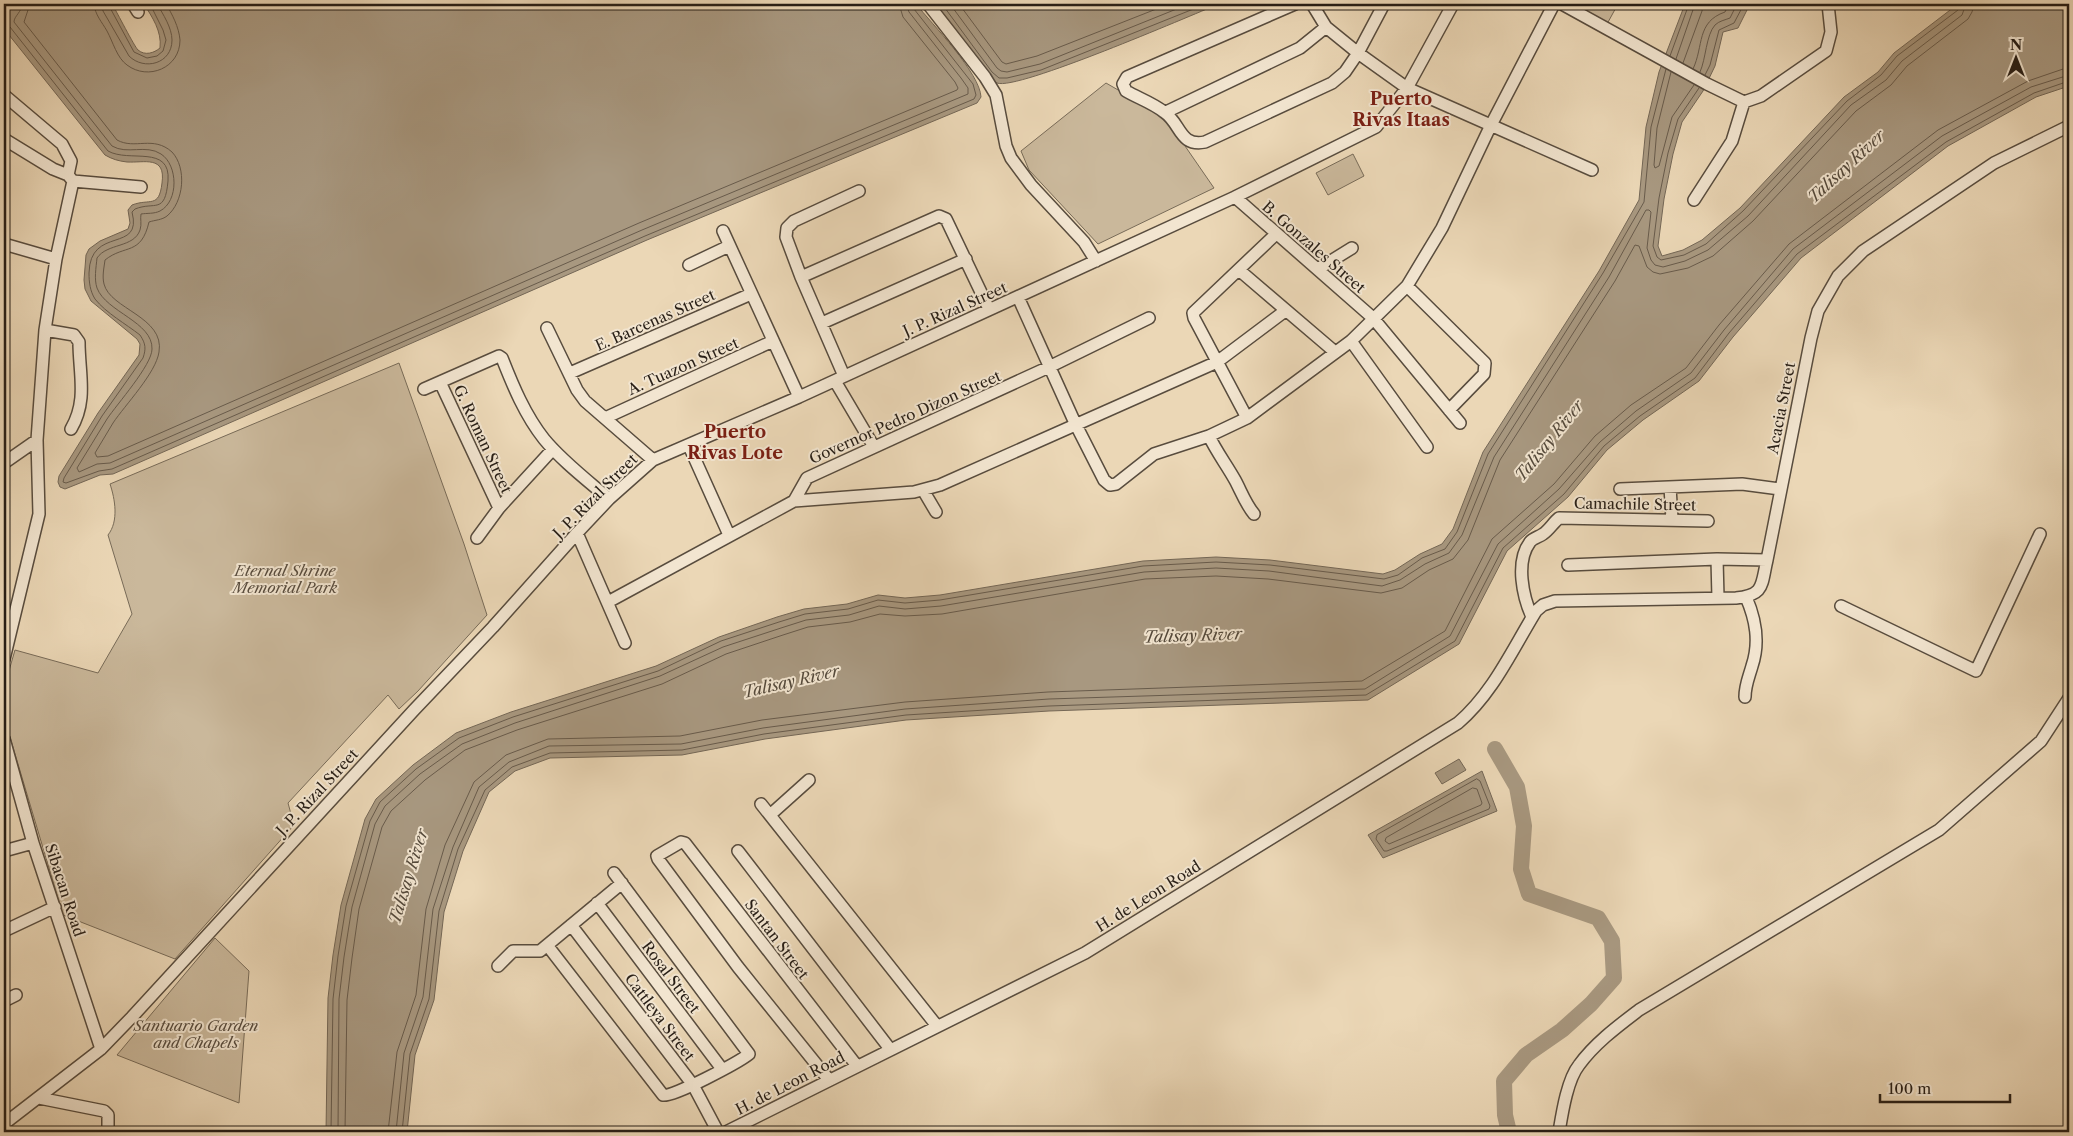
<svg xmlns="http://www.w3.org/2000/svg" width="2073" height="1136" font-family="'Libre Caslon Text',serif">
<rect width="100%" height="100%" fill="#ebd7b6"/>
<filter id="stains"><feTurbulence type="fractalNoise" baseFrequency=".004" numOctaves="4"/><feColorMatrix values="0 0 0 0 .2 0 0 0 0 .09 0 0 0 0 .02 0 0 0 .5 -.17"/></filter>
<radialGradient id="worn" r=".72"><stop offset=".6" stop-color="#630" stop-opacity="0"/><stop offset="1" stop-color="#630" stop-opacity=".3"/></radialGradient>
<path fill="#cab89b" stroke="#786b58" d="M1569,4H1618L1607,24Z
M1106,83L1165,117L1214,188L1098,244L1029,170L1021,151Z
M1353,154L1364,176L1328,195L1316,173Z
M399,363L464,544L487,615L418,691L399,709L388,695L288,803L294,825L175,959L63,915L4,717V688L15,650L98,673L132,614L108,535C119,521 115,499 110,484Z
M215,938L249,971L239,1103L117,1055Z"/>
<path fill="#a89880" stroke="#746756" d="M13,4H112C117,12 134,46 138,50C145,56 154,53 160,48C162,31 152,17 144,4H916C932,24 980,73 981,97L977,103L647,240L113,474L100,475L65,489L60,487L58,482L59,476L98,413L139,355L140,344L137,339L91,301L85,289L84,280L86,255L89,249L100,241L128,229L130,223L128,210L132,205C150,198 159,209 162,183C166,155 144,163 127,162C118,161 112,159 105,155L5,30C1,19 5,12 13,4Z
M936,4H1219C1189,16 1017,91 997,83C994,82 991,77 988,75Z
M1685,4H1750L1738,28L1723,32L1715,66L1703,91L1682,122L1673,154L1664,199L1658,246L1662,256L1683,250L1702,240L1740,208L1844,97L1878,72L1894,53L1958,4H2069V86L2036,97L1948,146L1801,258L1733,337L1699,381L1643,420L1607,450L1568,497L1507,551L1459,644L1368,700L1049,711L906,720L765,739L682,755L550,758L515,771L489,792L463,851L444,912L434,1000L415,1055L407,1132H326L328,998L333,955L341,905L365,819L376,799L413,765L456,733L511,712L656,666L719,637L777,617L804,609L847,604L878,595L905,598L940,595L1143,561L1216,557L1270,560L1383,574L1395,570L1420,554L1442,544L1453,529L1483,452L1599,271L1639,200L1646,127L1659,72Z
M1459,759L1466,770L1442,784L1435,773Z
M1482,771L1497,811L1383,858L1368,835Z"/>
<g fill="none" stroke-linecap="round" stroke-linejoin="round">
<path stroke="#685b4b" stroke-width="1" d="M22,4C22,12 14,16 14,22L112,146C127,155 146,144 161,154C178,165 179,201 160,211C154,214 147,213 141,214C140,219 142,224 140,230C134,248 107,243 97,258C96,268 94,279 97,288C106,312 153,322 152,349C152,365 117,404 107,419C97,435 87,452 77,468L79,472L97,464L110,463L642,230L968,94V88L961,78L909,12L906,4
M30,4L24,22L117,140C135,150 153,135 172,152C187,168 184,202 167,216C162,220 155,220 149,222C141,256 125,244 105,260C104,268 102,276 104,284C110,309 165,317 159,352C156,373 125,405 113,423C107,433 101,443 95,453L97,457L108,456L639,223L957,90L958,88L955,82L903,17L899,4
M94,4C95,15 102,22 107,31C113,42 117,58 127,65C148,81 180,68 180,40C179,27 172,14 166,4
M102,4L103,11L129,56C144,71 172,64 172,40C172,28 163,14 157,4
M108,4L134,52L147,58L157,56L163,51L166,40L163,30L150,4
M942,4L992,72L999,78H1007L1041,70L1206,4
M950,4L997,68L1001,71L1007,72L1040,64L1189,4
M959,4L1002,62L1006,64L1037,56L1169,4
M4,25L10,27L108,151C129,163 171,144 168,181C165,215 155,201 135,209L132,212C143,254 90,225 89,273C89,282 90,291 95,299C106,313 126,324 140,335C146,344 146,349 143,358L102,416L64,478L63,482L66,483L99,471L112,469L645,236L974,99L976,95L973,84L914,9L913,4
M1670,56L1689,4
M1676,59L1695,4
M1683,63L1702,11L1703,4
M1693,69C1704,46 1696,22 1725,12L1729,4
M1671,72L1657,128L1654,165L1655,168L1659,166L1672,117L1694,85
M1700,72C1706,59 1706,35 1715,25C1719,21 1725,20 1730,18L1737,4
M1705,75L1710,65L1719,30L1734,23L1744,4
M1699,88L1678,119L1668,153L1659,198L1653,246L1657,257L1661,260L1684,255L1706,244L1743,211L1847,101L1881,75L1897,56L1958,10L1960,4
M1477,779L1480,781L1490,806L1489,809L1387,851H1384L1376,839L1377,835Z
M1473,788L1477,789L1482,803L1481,805L1389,844L1385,841L1386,838Z
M331,1132L333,999L338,956L346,906L370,821L380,802L416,769L459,738L513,717L658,671L721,641L779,622L805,614L848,609L878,600L905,603L940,600L1143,566L1216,562L1270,565L1384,579L1398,575L1422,558L1445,549L1457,532L1488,454L1603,273L1644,202L1651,127L1666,69
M338,1132L339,999L344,957L352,907L375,824L385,806L420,774L462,744L515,723L660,676L723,647L781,628L806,620L849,615L879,606L905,609L941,606L1144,572L1216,568L1269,571L1382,586L1400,580L1425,564L1449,553L1462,535L1494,457L1609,277L1646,210H1649L1651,212L1647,248L1651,260L1655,265L1663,267L1685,261L1708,250L1748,216L1851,105L1886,80L1902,61L1962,15L1966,4
M345,1132L347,1000L352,958L359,909L382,827L391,811L425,780L465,750L517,730L662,684L726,654L783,635L808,627L850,622L880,614L905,616L942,614L1145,579L1216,576L1268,579L1381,593L1402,588L1429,570L1453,559L1468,540L1500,460L1615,281L1635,245L1639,246L1647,267L1653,272L1660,274L1688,268L1713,256L1753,221L1856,111L1891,85L1907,66L1968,19L1972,12L1974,4
M388,1132L397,1052L416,995L426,909L445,845L474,782L506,755L548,739L680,736L762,720L905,702L1048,692L1362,681L1445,631L1492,539L1554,484L1595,436L1631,405L1686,368L1719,325L1789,244L1938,130L2028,81L2069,67
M396,1132L404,1053L423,997L433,909L453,847L479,787L509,762L549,746L681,744L763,728L905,709L1049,699L1365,689L1450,636L1498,544L1559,489L1600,442L1636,411L1691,373L1724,330L1793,249L1942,136L2031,87L2069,75
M402,1132L410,1054L429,999L439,911L458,849L485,790L512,767L550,753L682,750L764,734L906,715L1049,706L1366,695L1455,641L1503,548L1564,494L1604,446L1640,416L1695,378L1729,333L1797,254L1946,142L2034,93L2069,81"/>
<path stroke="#a89880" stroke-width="16" d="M1495,749L1517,787L1524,826L1521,869L1529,894L1598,918L1612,941L1614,978L1591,1004L1562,1030L1526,1055L1504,1081L1505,1115L1509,1132"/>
<g stroke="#584c3e" stroke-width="14">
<path id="minor" d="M133,4L138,12
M928,4L985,77L996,95L1006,146L1011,158L1031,185L1084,242L1096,261
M1295,4L1127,77L1123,84L1126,91C1138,98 1153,103 1164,112C1181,123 1179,147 1205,142L1332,83L1345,72L1358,53L1326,27L1312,4
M1384,4L1358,53L1407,88L1592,170
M1562,4L1707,84L1744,102
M4,95L62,144L71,161L68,175L73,181L56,259L45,330L37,440L39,514L4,659
M1744,102L1761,96L1826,51L1831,32L1828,4
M1166,112L1300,48L1326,27
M4,139L53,169L68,175
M73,181L141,187
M1235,197L1373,318L1460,423
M1694,200L1732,141L1744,102
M723,231L799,397
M4,244L56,259
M689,265L729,246
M1318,269L1352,248
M1239,270L1335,352
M801,277L939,216L946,219L989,309
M1407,286L1485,363L1484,374L1449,410
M1018,297L1075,423L1104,480L1110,485L1116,484L1154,454L1209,436L1247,418L1351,341L1407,286L1442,228L1491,125L1554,4
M822,323L966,259
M547,328L577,390L585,401L653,460
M45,330L74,335L79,342C79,374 88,400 71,429
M1351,341L1427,447
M570,373L751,294
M844,376L801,277L786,237L787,228L794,221L859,191
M835,381L874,447
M440,382L499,508
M424,389L499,356L502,358C513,386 525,415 544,439C562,461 587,480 609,499
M605,418L773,341
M1247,418L1194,318L1193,313L1276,234
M1209,436C1216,451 1226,464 1235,480C1241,491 1245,503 1254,514
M689,446L729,535
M4,463L37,440
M1670,487L1672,519
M1620,489L1742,484L1780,489
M923,490L936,512
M794,501L914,492L940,485L1217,362L1285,311
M577,533L625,643
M477,538L499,508L553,449
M1717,559L1718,598
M1568,565L1717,559L1767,560
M608,602L794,501L807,478L1049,367L1149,318
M1841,606L1976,671L2040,534
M1532,617C1523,597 1515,562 1530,542C1533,538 1539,537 1543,534C1549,530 1553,523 1559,518L1708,521
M1745,697C1745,685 1749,677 1752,666C1760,642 1756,620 1746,597
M4,739L33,843L101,1049
M761,804L937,1026
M770,815L809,780
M4,851L33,843
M738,851L890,1049
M597,903L722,1069
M571,925L693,1085L718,1132
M4,931L55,907
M547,945L663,1095C672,1098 739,1062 749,1054L614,873
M498,966L513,951H540L622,883
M4,1001L16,995
M829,1080L738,967L658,859L657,856L681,842L685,843L857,1066
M39,1098L104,1111L108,1115V1132
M4,1124L101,1049L132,1017L414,710L493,627L577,533L609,499L653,460L799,397L1235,197L1376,127L1407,88L1453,4
M726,1132L1085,953L1458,723C1493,693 1512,650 1536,611L1543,605L1555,601L1736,598C1765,595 1761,585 1767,560L1811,338L1818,311L1838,276L1863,251L1994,163L2069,126
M1559,1132C1562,1114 1567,1080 1579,1065C1595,1043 1618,1026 1639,1010L1939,830L2041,741L2069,698"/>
</g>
<use href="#minor" stroke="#f2e5d0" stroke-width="11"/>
</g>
<g text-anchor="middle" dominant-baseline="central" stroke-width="4" stroke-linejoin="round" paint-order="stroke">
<g font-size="15" fill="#271e16" stroke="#f2e5d0">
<text transform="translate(1314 247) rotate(41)">B. Gonzales Street</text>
<text transform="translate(955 309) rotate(-24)">J. P. Rizal Street</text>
<text transform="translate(655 320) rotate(-24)">E. Barcenas Street</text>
<text transform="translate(683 366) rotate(-24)">A. Tuazon Street</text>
<text transform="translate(1781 408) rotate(-79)">Acacia Street</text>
<text transform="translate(905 417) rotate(-24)">Governor Pedro Dizon Street</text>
<text transform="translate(483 439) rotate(65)">G. Roman Street</text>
<text transform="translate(595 496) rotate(-45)">J. P. Rizal Street</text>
<text transform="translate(1635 504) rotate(1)">Camachile Street</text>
<text transform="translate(317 792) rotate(-47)">J. P. Rizal Street</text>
<text transform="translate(65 890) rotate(72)">Sibacan Road</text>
<text transform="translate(1148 896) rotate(-32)">H. de Leon Road</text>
<text transform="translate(777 939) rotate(53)">Santan Street</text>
<text transform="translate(671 977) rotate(53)">Rosal Street</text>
<text transform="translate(660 1017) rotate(53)">Cattleya Street</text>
<text transform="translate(790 1083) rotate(-27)">H. de Leon Road</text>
</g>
<g font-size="15" font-style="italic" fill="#584c3e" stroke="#f2e5d0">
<text x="285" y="570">Eternal Shrine<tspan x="285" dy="17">Memorial Park</tspan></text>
<text x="196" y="1025">Santuario Garden<tspan x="196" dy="17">and Chapels</tspan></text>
</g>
<g font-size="16" font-style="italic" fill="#54493b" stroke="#f2e5d0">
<text transform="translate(1846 166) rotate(-43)">Talisay River</text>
<text transform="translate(1549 440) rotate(-51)">Talisay River</text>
<text transform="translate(1193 635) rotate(-2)">Talisay River</text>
<text transform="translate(791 681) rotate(-13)">Talisay River</text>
<text transform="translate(408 876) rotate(-73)">Talisay River</text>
</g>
<g font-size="18" font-weight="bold" fill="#7a1f14" stroke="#f2e5d0">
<text x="1401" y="99">Puerto<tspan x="1401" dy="21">Rivas Itaas</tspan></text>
<text x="735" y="432">Puerto<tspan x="735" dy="21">Rivas Lote</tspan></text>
</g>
</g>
<rect width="2073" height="1136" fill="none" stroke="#ebd7b6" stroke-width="20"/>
<rect x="5" y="5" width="2063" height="1126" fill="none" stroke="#271e16" stroke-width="2.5"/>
<rect x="10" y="10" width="2053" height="1116" fill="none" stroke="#271e16"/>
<g transform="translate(2016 58)" stroke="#f2e5d0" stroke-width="4" paint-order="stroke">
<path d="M0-4L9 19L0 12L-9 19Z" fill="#271e16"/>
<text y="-8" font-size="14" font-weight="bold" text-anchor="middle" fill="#271e16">N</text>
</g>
<path d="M1880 1094v8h130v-8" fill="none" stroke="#271e16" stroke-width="2.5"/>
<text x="1888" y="1094" font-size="15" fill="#271e16" stroke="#f2e5d0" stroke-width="4" paint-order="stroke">100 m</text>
<rect width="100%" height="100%" filter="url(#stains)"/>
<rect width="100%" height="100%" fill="url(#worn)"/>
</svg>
